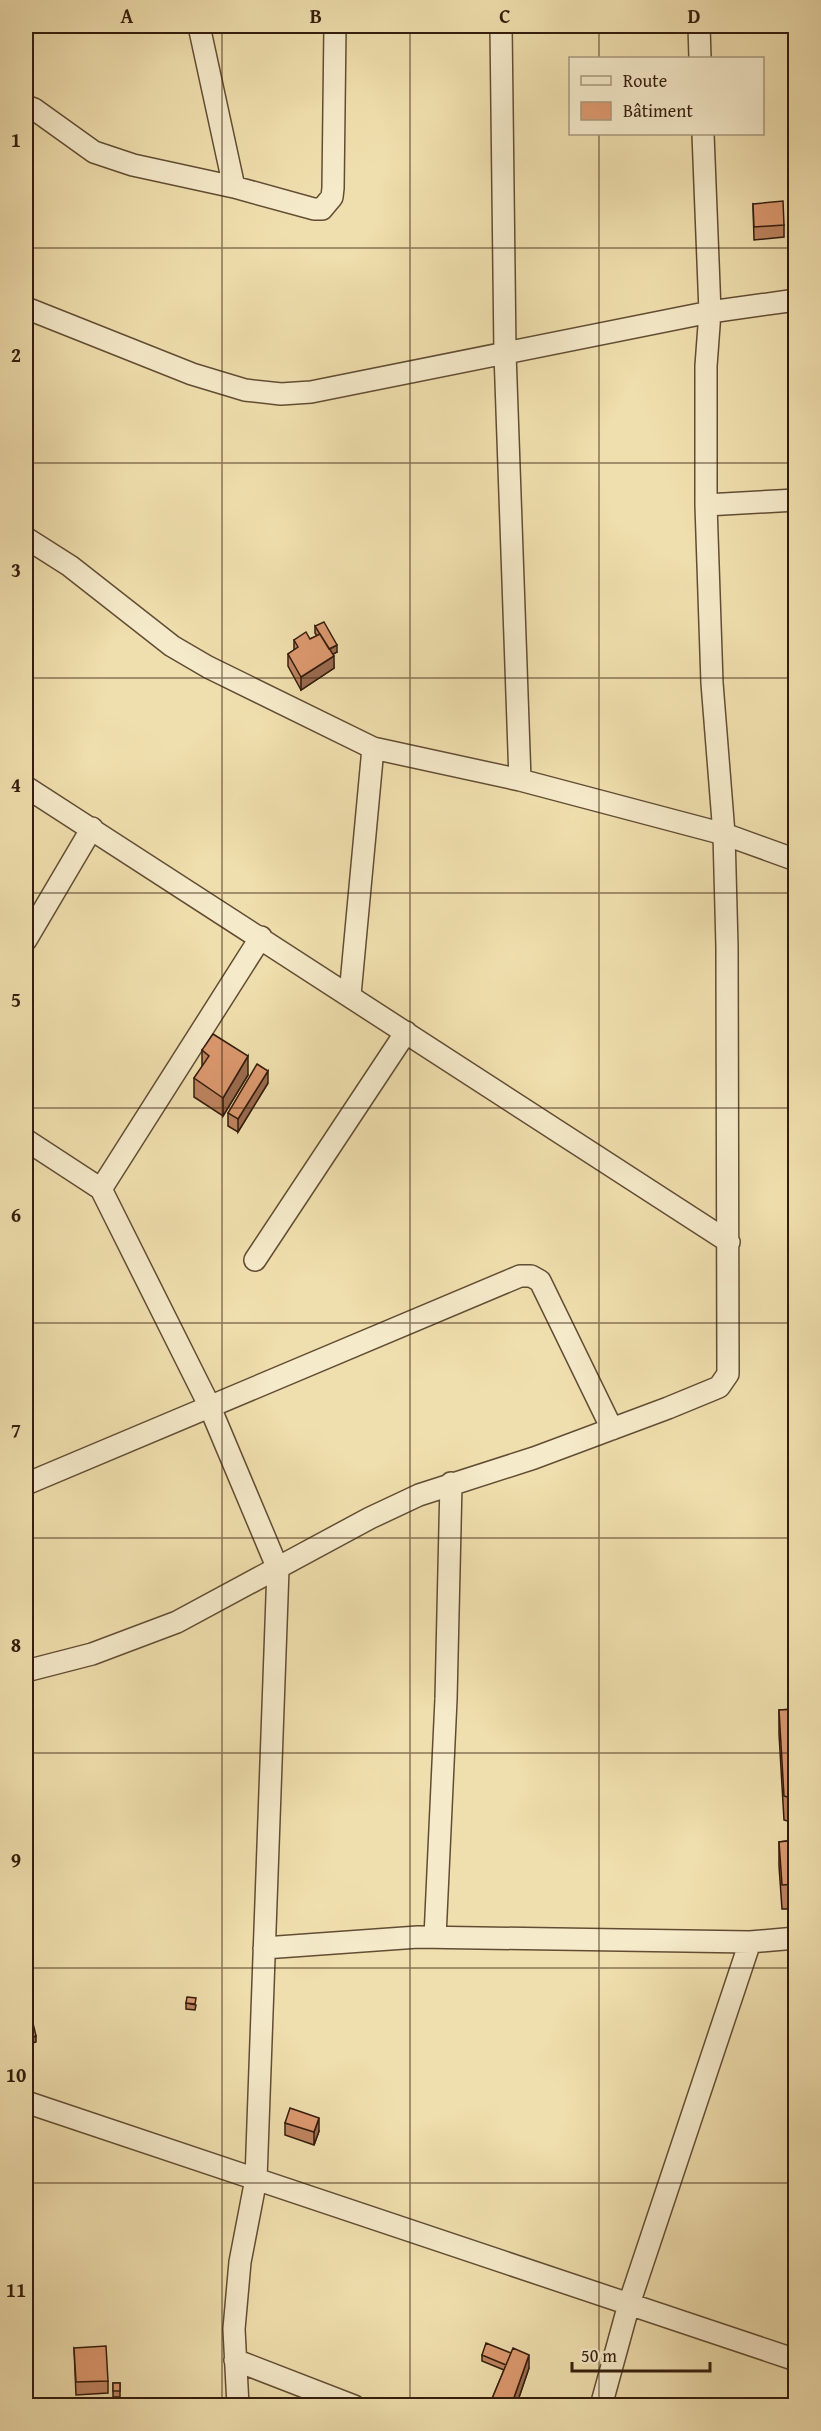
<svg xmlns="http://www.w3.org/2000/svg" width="821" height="2431" font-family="'Gentium Book Plus',serif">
<rect width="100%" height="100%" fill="#f0dfae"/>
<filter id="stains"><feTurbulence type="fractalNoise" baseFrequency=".00333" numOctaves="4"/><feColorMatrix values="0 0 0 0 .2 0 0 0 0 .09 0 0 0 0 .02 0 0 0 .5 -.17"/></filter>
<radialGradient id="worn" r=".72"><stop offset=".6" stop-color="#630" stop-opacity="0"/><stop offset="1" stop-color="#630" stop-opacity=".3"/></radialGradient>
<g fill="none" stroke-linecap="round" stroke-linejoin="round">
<g stroke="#624d34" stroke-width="24">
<path id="minor" d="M199,26L234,187
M501,26L505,353L520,780
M699,26L700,58
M26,106L34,109L94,152L133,165L234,187L314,209H322L332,197L333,188L335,26
M26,308L192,374L245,390L281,394L311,392L710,312L796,300
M706,505L796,500
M26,538L70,566L172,646L208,667L373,748L520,780L724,834L796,860
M26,787L729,1242
M26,940L92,828
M350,995L373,748
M26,1140L101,1189
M255,1260L406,1032
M26,1484L520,1276H531L540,1281L612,1429
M26,1671L92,1654L177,1622L370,1518L419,1495L534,1458L668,1408L719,1387L728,1374L727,947L724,834L712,683L706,505V366L710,312L703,134
M435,1937L446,1699L451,1483
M264,1948L418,1937L750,1942L796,1938
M26,2102L796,2360
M235,2360L354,2406
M238,2406L234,2329L240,2262L256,2179L278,1569L209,1405L101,1189L261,937
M601,2406L629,2304L750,1942"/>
</g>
<use href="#minor" stroke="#f5eaca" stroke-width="21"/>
</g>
<path fill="#be845f" stroke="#331c0c" stroke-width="1.5" d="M753,204L784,225V237L754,240Z
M315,626L337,652L333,654L334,668L301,690L288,666V654L294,650V640L310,639L317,636L315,633Z
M202,1050L248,1075L223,1116L194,1097V1078L202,1067Z
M268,1083L238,1132L228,1126V1113Z
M795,1709V1826H792L791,1822L784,1820L779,1734V1710Z
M795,1840V1909H782L779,1866V1842Z
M186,2003L196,2005L195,2010L186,2009Z
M285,2123L319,2131L314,2145L285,2135Z
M74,2348L108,2381V2393L76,2395Z
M511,2353L529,2368L516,2406H489L504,2370L482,2361V2355Z
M113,2383H120V2397H113Z"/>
<path fill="#9b6b4e" stroke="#331c0c" stroke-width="1.5" d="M337,645V652L328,657V650Z
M334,656V668L301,690V677Z
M248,1056V1075L223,1116V1098Z
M268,1071V1083L238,1132V1119Z
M36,2036V2042L26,2045V2039Z
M319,2118V2131L314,2145V2132Z
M529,2355V2368L516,2406H511Z"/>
<path fill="#dd996f" stroke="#331c0c" stroke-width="1.5" d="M783,201L784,225L754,227L753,204Z
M324,622L337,645L329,649L315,626Z
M306,632L310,639L320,634L334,656L301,677L288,654L298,647L294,640Z
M213,1034L248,1056L223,1098L194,1078L209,1056L202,1050Z
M257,1064L268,1071L238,1119L228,1113Z
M795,1709V1802H792L791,1798L784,1796L779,1710Z
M795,1840V1884L782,1885L779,1842Z
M187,1997L196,1998L195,2004L186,2003Z
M32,2019L36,2036L26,2039V2021Z
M290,2108L319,2118L314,2132L285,2123Z
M486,2343L511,2353L506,2365L482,2355Z
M106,2346L108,2381L76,2382L74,2348Z
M513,2348L529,2355L511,2406H489Z
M113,2383H120V2391H113Z"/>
<path fill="none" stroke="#331c0c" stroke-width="1.5" stroke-opacity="0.55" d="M222,26V2406M410,26V2406M599,26V58M599,134V2406M26,248H796M26,463H796M26,678H796M26,893H796M26,1108H796M26,1323H796M26,1538H796M26,1753H796M26,1968H796M26,2183H796"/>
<rect width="821" height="2431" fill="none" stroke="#f0dfae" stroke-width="66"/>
<rect x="569" y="57" width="195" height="78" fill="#f5eaca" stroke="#a7987e" stroke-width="1.5"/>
<rect x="581" y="76" width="30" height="9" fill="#f5eaca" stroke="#a7987e" stroke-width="1.5"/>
<text x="623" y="87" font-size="18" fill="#331c0c">Route</text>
<rect x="581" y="102" width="30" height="18" fill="#dd996f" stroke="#a7987e" stroke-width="1.5"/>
<text x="623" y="117" font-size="18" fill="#331c0c">Bâtiment</text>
<path d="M572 2362v9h138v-9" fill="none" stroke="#331c0c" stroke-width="3"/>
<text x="581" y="2362" font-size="18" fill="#331c0c" stroke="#f5eaca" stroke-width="4.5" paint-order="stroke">50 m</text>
<rect x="33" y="33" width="755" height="2365" fill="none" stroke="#331c0c" stroke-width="2"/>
<g font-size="20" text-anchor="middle" font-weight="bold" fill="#331c0c">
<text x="127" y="23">A</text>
<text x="316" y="23">B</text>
<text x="505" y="23">C</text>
<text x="694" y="23">D</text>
<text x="16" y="147">1</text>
<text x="16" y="362">2</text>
<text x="16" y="577">3</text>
<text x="16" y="792">4</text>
<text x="16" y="1007">5</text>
<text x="16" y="1222">6</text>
<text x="16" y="1437">7</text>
<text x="16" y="1652">8</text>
<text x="16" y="1867">9</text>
<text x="16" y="2082">10</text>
<text x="16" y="2297">11</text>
</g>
<rect width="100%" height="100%" filter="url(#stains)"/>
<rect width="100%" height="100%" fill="url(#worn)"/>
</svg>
